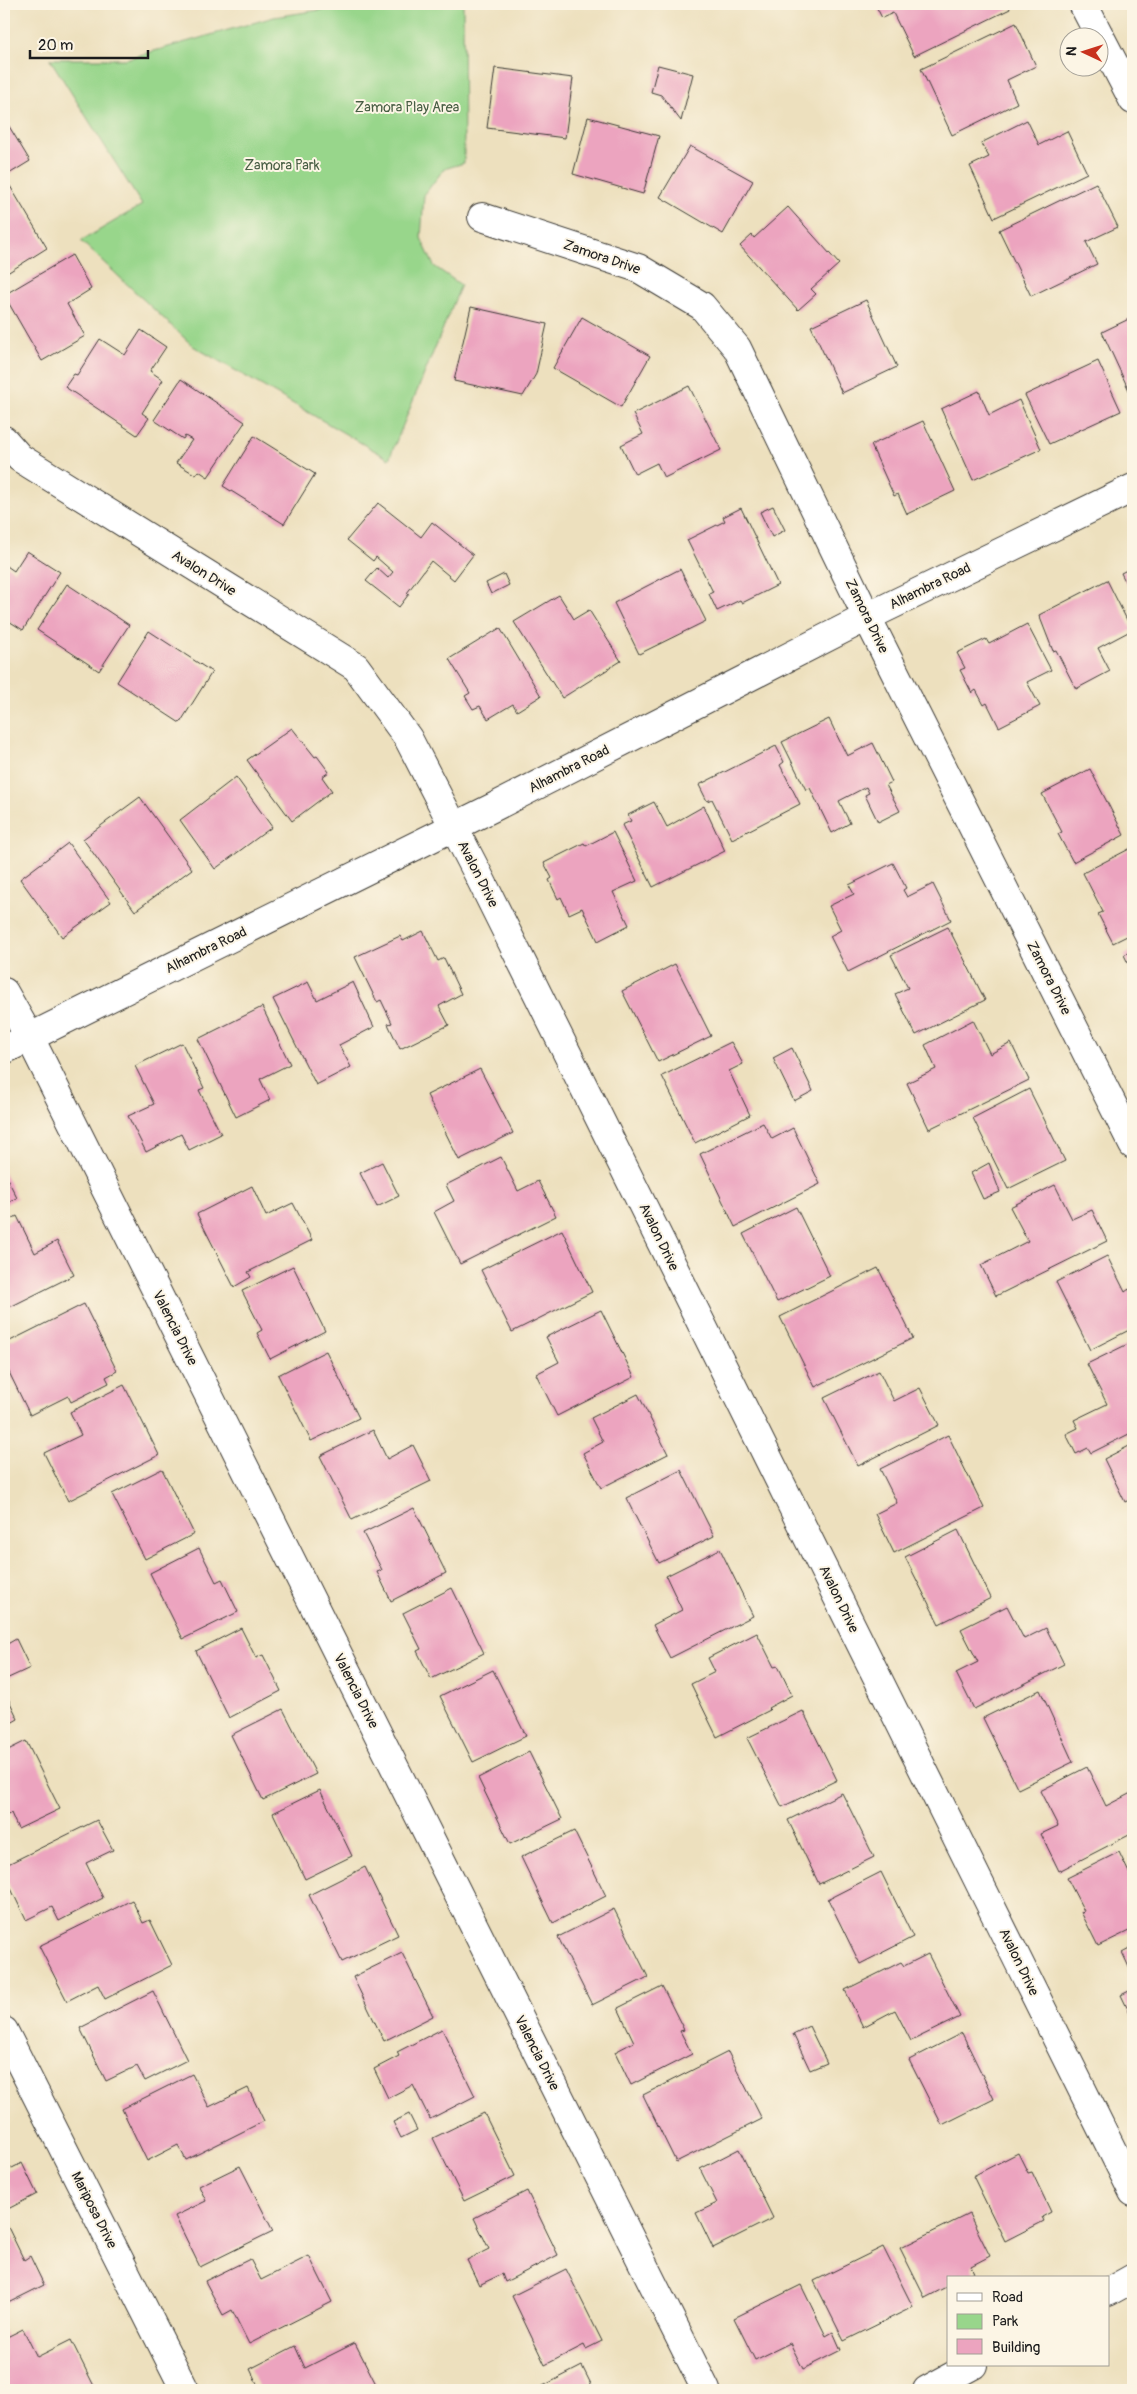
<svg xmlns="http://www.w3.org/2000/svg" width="1137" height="2394" font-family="Pangolin,sans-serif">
<rect width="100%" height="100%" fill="#fcf5e5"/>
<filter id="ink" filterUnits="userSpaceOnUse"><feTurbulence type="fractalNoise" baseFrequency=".02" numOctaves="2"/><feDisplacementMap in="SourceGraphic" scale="10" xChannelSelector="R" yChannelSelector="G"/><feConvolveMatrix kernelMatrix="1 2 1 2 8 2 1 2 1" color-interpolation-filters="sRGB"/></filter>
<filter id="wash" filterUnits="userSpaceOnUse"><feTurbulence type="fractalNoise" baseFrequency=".0096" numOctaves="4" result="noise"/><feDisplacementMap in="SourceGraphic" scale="20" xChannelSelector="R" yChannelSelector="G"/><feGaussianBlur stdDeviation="1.12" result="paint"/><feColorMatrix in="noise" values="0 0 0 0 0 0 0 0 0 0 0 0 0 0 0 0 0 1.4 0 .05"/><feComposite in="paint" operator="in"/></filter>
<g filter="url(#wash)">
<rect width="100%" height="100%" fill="#ede0be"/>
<path fill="#98d68b" stroke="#5a7954" d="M359,4H463L464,163L444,169L424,195L421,238L434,266L461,285L389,459L193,346L81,241L142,205L50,59H126L274,17Z"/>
<g id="blocks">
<path fill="#eca4bf" d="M875,4H1008L1010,9L914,56L893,13L882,18Z
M1016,23L1036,66L1007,80L1017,103L952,135L921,69Z
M658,65L693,74L681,121L661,95L651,92Z
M495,68L573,78L565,138L487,128Z
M588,117L659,136L643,194L573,174Z
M4,118L30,161L4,177Z
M1027,120L1039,145L1067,131L1087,173L994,218L970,166L989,157L981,143Z
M690,146L753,181L723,234L660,197Z
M1096,183L1118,227L1086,242L1097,264L1031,296L999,230Z
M10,186L47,248L4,275V190Z
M788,207L839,264L811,289L816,294L798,310L740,246L752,235L754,238Z
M72,255L91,289L67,304L85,336L42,361L4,295Z
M866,300L897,367L842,393L811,326Z
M471,307L547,324L536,374L523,396L454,381Z
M582,317L650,356L621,407L553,368Z
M1133,317V399L1102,332Z
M141,330L166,347L150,371L163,380L142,413L149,418L137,435L65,387L74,374L77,375L100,339L125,355Z
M1098,361L1121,411L1049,444L1025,395Z
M181,379L245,422L208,477L199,471L196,475L176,463L192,440L185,436L183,439L154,420Z
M689,386L721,450L664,478L657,463L635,474L621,445L643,434L633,414Z
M979,391L989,415L1019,400L1041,449L973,480L941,409Z
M923,421L955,491L907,514L898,494L894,496L871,445Z
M254,436L315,474L284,524L223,486Z
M378,503L421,537L432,522L473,555L454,580L431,561L407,593L409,594L399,607L366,581L377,568L388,578L393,572L376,557L373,561L347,540Z
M773,506L785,530L772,537L760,512Z
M741,508L778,585L742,603L740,600L717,611L709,594L713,592L687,540L725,521L723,517Z
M27,551L60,572L23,630L4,618V564L14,571Z
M1133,567V597L1121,573Z
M680,569L706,621L639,654L614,603Z
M504,574L509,585L491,594L486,583Z
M1107,580L1132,630L1098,648L1110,671L1076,689L1056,650L1053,651L1039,615Z
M67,584L129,625L99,671L37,630Z
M559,595L574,619L589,610L621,661L562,698L514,622Z
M1027,624L1051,670L1027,682L1040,706L999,727L987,703L984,705L976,690L972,693L960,670L965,668L957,653L986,639L989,644Z
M500,628L541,696L517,711L513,704L488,719L480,706L473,709L465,696L470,693L449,659Z
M149,631L212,672L180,723L117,682Z
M829,719L847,756L873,743L892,782L886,785L900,811L878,822L865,795L869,793L866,787L839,801L850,823L832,833L810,788L806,790L782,742Z
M292,728L315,757L317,756L329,772L322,777L332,791L292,821L247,760Z
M776,746L784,762L780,765L800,804L732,839L712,799L707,801L699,785Z
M1090,769L1124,835L1073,862L1058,834L1062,832L1042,794Z
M236,777L272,827L215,869L180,820Z
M140,797L192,869L135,911L83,839Z
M654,802L667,827L704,806L725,851L653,887L622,825L631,821L628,815Z
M613,832L637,881L613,892L629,925L598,941L582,908L569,914L561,897L558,899L549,880L552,878L544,863L584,843L586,846Z
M68,843L111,902L62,937L20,879Z
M1133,847V938L1129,940L1127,936L1113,943L1098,914L1103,912L1083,873Z
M893,863L906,888L903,890L907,897L933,884L951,920L848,972L830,936L841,930L829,906L854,894L849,885Z
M948,927L985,1000L916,1035L895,994L908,988L891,955Z
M423,931L438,961L444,958L461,994L439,1006L449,1025L400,1049L388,1024L392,1023L381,1000L377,1002L355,957L400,936L403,941Z
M1133,950V973L1124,955Z
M675,964L711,1036L658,1062L622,991Z
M308,982L317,1000L353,982L374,1027L339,1045L351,1067L316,1085L273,999Z
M262,1007L290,1064L260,1079L270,1100L236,1117L198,1039Z
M973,1020L990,1054L1011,1043L1029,1080L929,1129L907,1083L936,1069L925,1045Z
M731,1042L743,1064L729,1071L750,1115L695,1143L662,1076Z
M182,1043L204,1088L199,1090L221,1134L189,1150L181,1134L146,1152L128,1116L154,1104L135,1066Z
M792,1048L813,1091L794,1101L773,1058Z
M480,1069L513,1133L459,1160L427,1095Z
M1029,1089L1065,1161L1008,1189L973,1118Z
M763,1123L772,1139L793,1128L820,1184L735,1227L700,1154Z
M501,1157L518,1191L538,1181L556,1216L460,1264L434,1212L454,1201L446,1185Z
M382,1162L399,1196L377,1207L360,1173Z
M989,1163L1000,1192L983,1199L971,1173Z
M4,1172L17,1198L4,1205Z
M1055,1185L1072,1219L1092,1210L1107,1241L996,1296L981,1265L1028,1241L1010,1207Z
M252,1186L266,1216L293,1203L312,1240L248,1272L251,1277L234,1287L197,1214Z
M796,1207L830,1276L777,1302L743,1234Z
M17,1216L35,1253L57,1241L74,1275L10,1307L4,1294V1223Z
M562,1230L592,1292L512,1332L481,1270Z
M1107,1256L1125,1292L1129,1289L1133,1297V1328L1090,1350L1056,1282Z
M293,1266L325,1331L270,1359L257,1333L262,1330L242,1291Z
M878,1268L913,1338L815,1387L780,1317Z
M84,1304L117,1371L106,1377L109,1383L71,1402L68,1396L30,1415L4,1362V1344Z
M601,1310L634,1377L557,1416L536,1374L559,1362L546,1337Z
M1132,1342L1133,1432L1091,1453L1088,1448L1076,1454L1066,1434L1078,1428L1074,1420L1107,1404L1087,1364Z
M326,1351L359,1418L311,1441L278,1375Z
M879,1371L894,1401L920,1388L939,1425L858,1466L824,1398Z
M124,1385L159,1455L68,1501L44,1453L81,1435L70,1412Z
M638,1394L668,1454L601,1488L583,1453L603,1442L591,1418Z
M373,1430L387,1459L413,1445L431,1481L352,1520L320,1456Z
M948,1435L984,1508L894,1553L875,1514L897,1503L880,1469Z
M1133,1444V1498L1125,1502L1104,1459Z
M162,1469L194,1534L145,1559L112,1494Z
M681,1470L714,1536L659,1563L626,1498Z
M414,1508L446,1573L391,1601L377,1572L382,1570L363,1533Z
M958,1530L991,1598L939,1624L905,1557Z
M199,1548L216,1582L222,1579L238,1612L183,1639L150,1573Z
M720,1549L753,1616L670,1658L653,1625L682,1610L666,1576Z
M452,1588L484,1653L431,1679L417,1651L421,1649L403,1613Z
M1007,1606L1024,1639L1046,1628L1064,1664L974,1709L956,1673L978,1662L961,1629Z
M241,1628L256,1658L263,1655L281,1691L229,1718L196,1651Z
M757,1633L774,1667L778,1666L792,1695L768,1708L770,1710L717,1737L691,1684L715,1672L708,1658Z
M16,1639L30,1668L4,1680V1646Z
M493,1670L526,1736L473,1762L440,1696Z
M4,1690L18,1719L4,1727Z
M1040,1690L1073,1762L1018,1789L983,1718Z
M283,1709L316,1774L263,1800L231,1735Z
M803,1711L837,1780L782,1807L747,1738Z
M26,1741L60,1809L18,1829L11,1813L4,1817V1752Z
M529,1752L562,1819L510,1844L478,1778Z
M1087,1767L1106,1806L1131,1793L1133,1798V1833L1059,1871L1041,1834L1058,1826L1040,1791Z
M320,1790L352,1856L305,1879L273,1813Z
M842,1793L874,1857L819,1884L788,1820Z
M97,1820L113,1850L86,1863L103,1898L59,1921L52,1907L26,1920L4,1874V1866Z
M574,1831L606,1896L553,1923L521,1857Z
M1119,1852L1133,1881V1929L1098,1946L1081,1912L1084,1911L1067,1878Z
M365,1867L398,1935L342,1962L309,1895Z
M881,1872L913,1937L860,1964L828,1899Z
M132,1900L143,1923L150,1920L172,1965L105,1999L98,1985L67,2001L39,1946Z
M614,1909L648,1977L592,2005L558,1937Z
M1133,1946V1976L1122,1952Z
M402,1953L433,2016L384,2041L353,1977Z
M928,1954L960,2017L911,2041L895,2010L863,2027L845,1990L901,1962L904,1966Z
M662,1986L684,2030L680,2031L692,2054L631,2085L615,2052L634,2042L618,2008Z
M1133,1989V2020L1121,1995Z
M153,1991L187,2060L145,2081L137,2066L106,2081L80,2028Z
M809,2026L827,2063L810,2070L793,2034Z
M442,2029L475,2096L430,2119L413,2085L388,2098L374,2069L399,2056L397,2052Z
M962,2033L994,2099L942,2125L909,2060Z
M728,2052L762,2119L676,2162L643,2095Z
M192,2074L209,2107L248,2088L264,2121L186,2160L178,2145L147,2161L122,2109Z
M484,2113L515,2176L464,2201L433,2138Z
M409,2114L417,2130L401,2138L393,2122Z
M739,2149L773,2218L713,2248L696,2213L717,2203L700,2169Z
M1018,2153L1028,2173L1032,2172L1051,2212L1042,2217L1044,2221L1005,2241L973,2176Z
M22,2163L37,2194L4,2211V2172Z
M240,2166L273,2231L200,2267L175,2216L206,2201L199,2186Z
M527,2191L558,2255L505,2282L502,2274L479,2285L467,2260L489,2249L474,2218Z
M969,2214L990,2256L971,2266L974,2273L964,2278H948V2286L925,2298L900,2248Z
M4,2219L24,2260L30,2256L44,2285L4,2305Z
M883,2247L913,2307L844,2341L814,2281Z
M309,2256L332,2302L249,2344L232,2310L223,2315L205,2281L250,2259L261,2280Z
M566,2269L602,2341L586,2349L584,2345L545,2365L512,2296Z
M801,2285L826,2336L833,2332L841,2350L803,2369L790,2343L755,2360L734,2318Z
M23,2329L37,2357L71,2340L94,2386L84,2390H4V2330L7,2337Z
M355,2343L379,2390H260L250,2369L295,2346L305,2368Z
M582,2366L594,2390H542L541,2387Z"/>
</g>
</g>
<g filter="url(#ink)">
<use href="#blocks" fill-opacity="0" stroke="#3b3934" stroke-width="1"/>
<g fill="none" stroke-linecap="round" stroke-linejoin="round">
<g stroke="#3b3934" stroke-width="30">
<path id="street" d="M1083,4L1133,100
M482,217L638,268L702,306L737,348L867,617L1133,1145
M4,992L30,1038L706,2390
M4,1050L494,807L867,617L1133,488
M4,2031L185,2390
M1108,2292L1133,2278
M927,2390L973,2365"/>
</g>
<g stroke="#3b3934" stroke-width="30">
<path id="secondary" d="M4,440L20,458L356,667L408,738L478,874L1133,2192"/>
</g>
<use href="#street" stroke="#fff" stroke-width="28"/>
<use href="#secondary" stroke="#fff" stroke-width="28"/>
</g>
</g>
<g text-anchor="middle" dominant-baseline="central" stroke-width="4" stroke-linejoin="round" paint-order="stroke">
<g font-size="14" fill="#475d43" stroke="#fcf5e5">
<text x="407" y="107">Zamora Play Area</text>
<text x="282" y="165">Zamora Park</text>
</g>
<g font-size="14" fill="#1c1c1c" stroke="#fcf5e5">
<text transform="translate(602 257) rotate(19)">Zamora Drive</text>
<text transform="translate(204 573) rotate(32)">Avalon Drive</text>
<text transform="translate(930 586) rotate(-26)">Alhambra Road</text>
<text transform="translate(867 616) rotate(64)">Zamora Drive</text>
<text transform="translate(569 769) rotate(-27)">Alhambra Road</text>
<text transform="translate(478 874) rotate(63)">Avalon Drive</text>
<text transform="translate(206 950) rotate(-26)">Alhambra Road</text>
<text transform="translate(1049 978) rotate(63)">Zamora Drive</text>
<text transform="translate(659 1237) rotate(64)">Avalon Drive</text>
<text transform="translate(175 1328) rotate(63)">Valencia Drive</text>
<text transform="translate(839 1599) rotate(64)">Avalon Drive</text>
<text transform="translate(356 1691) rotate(63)">Valencia Drive</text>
<text transform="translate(1019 1962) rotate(64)">Avalon Drive</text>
<text transform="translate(537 2053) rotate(63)">Valencia Drive</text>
<text transform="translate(94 2210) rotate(63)">Mariposa Drive</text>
</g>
</g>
<rect width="1137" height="2394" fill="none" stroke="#fcf5e5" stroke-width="20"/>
<rect x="947" y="2276" width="162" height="90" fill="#fcf5e5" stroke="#a29e95"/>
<rect x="957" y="2293" width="25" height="8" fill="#ffffff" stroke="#a29e95"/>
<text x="992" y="2302" font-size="15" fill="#1c1c1c">Road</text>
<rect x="957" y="2314" width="25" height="15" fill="#98d68b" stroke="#a29e95"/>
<text x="992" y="2326" font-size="15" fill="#1c1c1c">Park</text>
<rect x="957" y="2339" width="25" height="15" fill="#eca4bf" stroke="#a29e95"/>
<text x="992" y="2352" font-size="15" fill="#1c1c1c">Building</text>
<g transform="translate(1084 52) rotate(274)"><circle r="24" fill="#fcf5e5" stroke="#a29e95"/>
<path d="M0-4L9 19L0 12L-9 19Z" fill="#c8321e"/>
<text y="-8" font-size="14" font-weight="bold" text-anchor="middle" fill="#1c1c1c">N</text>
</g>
<path d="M30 50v8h118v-8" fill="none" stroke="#1c1c1c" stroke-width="2.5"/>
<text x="38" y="50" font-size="15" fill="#1c1c1c" stroke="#fcf5e5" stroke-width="4" paint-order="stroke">20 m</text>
</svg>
